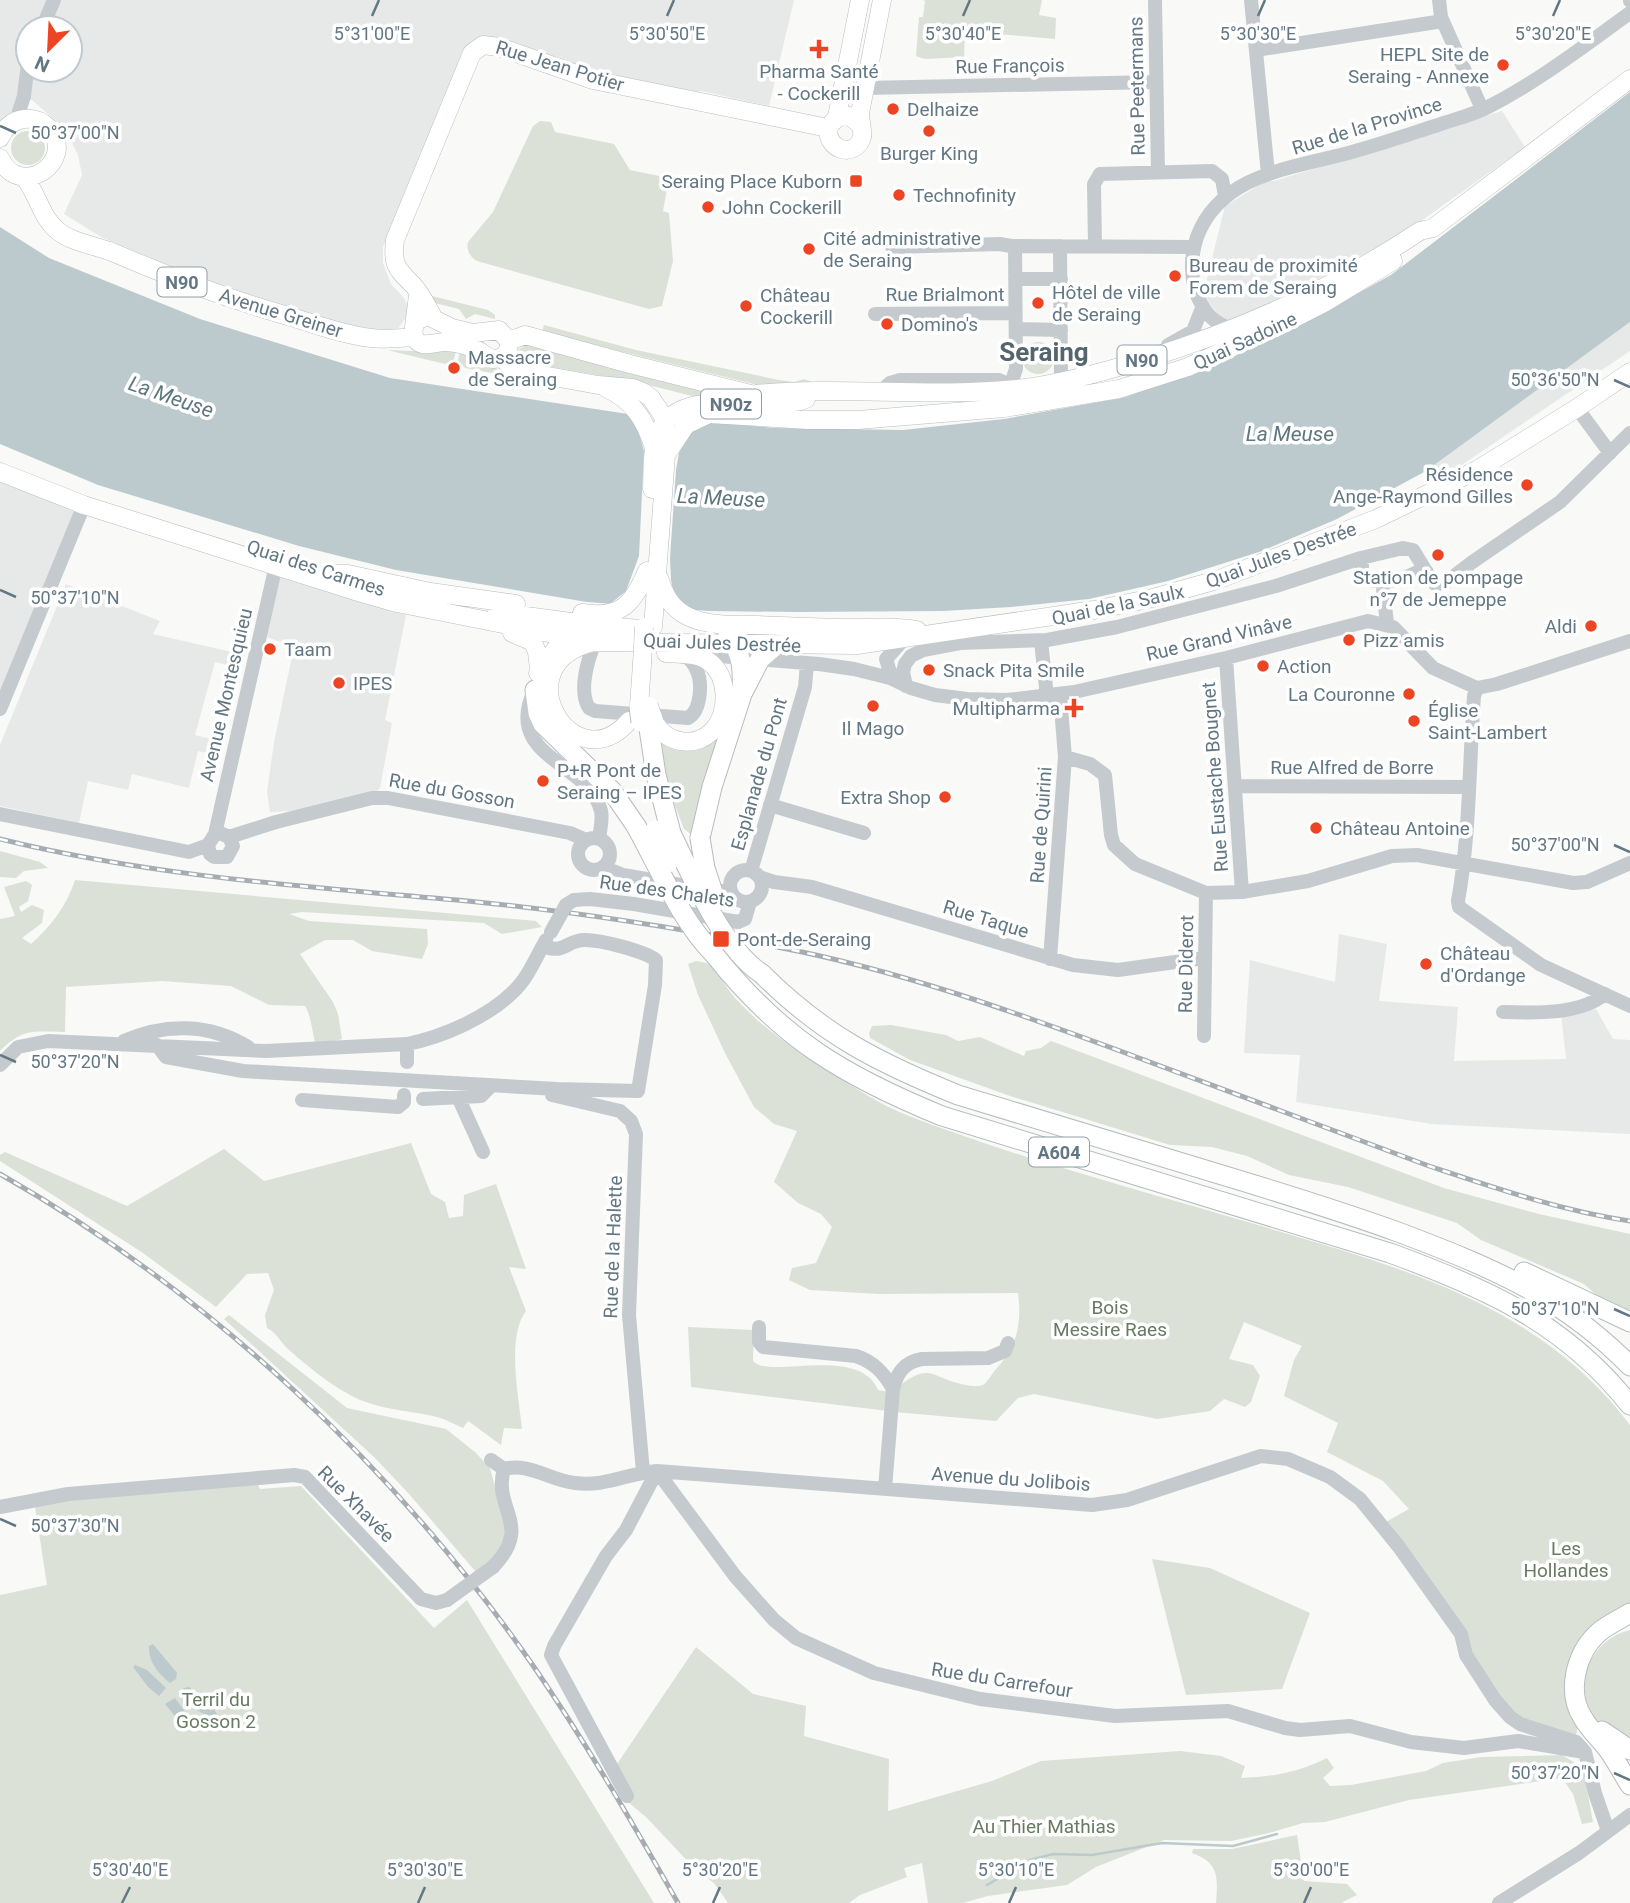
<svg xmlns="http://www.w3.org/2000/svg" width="1630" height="1903" font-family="Roboto,sans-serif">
<rect width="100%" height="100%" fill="#f9f9f7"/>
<path fill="#e7e9e8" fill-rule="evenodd" d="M0,0H794L769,106L701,91L692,93L587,72L535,53H463L383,247V263L391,284L404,298L410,311L398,329L378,330L343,324L269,302L187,273L101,237L64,214L82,175L78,155L65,129L32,100H16L12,112L0,127ZM28,28H70V70H28Z
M1502,111L1525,147L1407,231L1294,292L1226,324L1203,295L1225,206L1266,181H1274Z
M1630,322V351L1435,483L1426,471Z
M0,477L73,509L74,514L0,695Z
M278,576L406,615L385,720L392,723L380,788L373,795L308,810L270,812L267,792L274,742L294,647L267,637Z
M66,584L160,621L153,634L245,655L241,668L215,662L195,735L224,742L220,756L198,751L189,788L132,774L128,790L88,781L79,823L0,806V745Z
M1339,934L1387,944L1379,1001L1458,1007L1454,1061L1566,1059L1561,1014L1596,1009L1613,1039L1630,1040V1134L1432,1124L1296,1102L1300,1055L1244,1053L1250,960L1335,982Z"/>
<path fill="#dbe1d7" d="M923,0H1042L1039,15L1056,18L1055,39L965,31L964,57L925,59L916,56L919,17H923L925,1Z
M540,121L551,122L555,132L614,144L630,170L669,178L663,211L669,213L673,261L662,306L649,309L477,261C470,257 466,250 468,242L493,212L533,126Z
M11 148a17 17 0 1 1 34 0a17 17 0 1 1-34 0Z
M432,296L488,310L495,315V319L475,314L466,319L459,309L435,303Z
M544,325L636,350L779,380L794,382L804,379L815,383L762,386L542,332Z
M1022 358a16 16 0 1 1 32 0a16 16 0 1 1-32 0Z
M532,343L765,402H715L637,382L529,363L520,359L518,350L525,345Z
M387,350L414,351L426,354L448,350L456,351L454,359L445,364Z
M460,352L473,355L508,376L465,368L458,360Z
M725,716L692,835L684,829L665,779L655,732L677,745Z
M0,851L40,862L48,868L24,871L16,878L0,877Z
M75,880L536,921L542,927L502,934L484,923L302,912L289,914L309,921L427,929L428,944L422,959L372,951L353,940H325L300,954L333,1002L338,1014L342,1039L316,1046C312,1033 312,1018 305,1006L269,1005L231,986L162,981L66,987L65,1032C34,1032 24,1027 0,1051V919L15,916L4,887L26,881L32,885L28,901L19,907L21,912L32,905L44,910L42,923L22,938L31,944C52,925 66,907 75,880Z
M696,961C697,961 706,963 707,963C717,969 728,991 737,1000C764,1030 797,1050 830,1072C856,1088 880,1105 909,1116C1020,1159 1137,1189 1251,1223C1392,1265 1537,1301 1630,1425V1608L1589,1636L1576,1737L1532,1725L1505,1708L1384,1523L1409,1509L1383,1481L1327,1452L1338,1423L1284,1396L1294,1360L1302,1346L1244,1322L1229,1359L1253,1365L1260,1376L1251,1402L1245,1407L1224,1399L1210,1411L1157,1419L1034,1394L1018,1398L996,1421L895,1412L897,1388C931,1360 931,1379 966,1385C971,1386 978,1387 983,1385C988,1382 992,1373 997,1368C1017,1346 1022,1324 1018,1293L879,1294L810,1290L789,1280L792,1268L816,1263L832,1227L821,1214L798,1203L774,1182L797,1131L774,1124L754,1107L725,1053L698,995L688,964Z
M891,1025L946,1035L958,1041L980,1037L1024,1056L1026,1051L1041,1048L1051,1041L1444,1188L1539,1214L1630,1234V1315L1603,1301L1584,1284L1481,1240L1457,1223L1348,1187L1289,1175L1247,1156L1212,1147L1170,1145L1010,1096L910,1060L870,1038L869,1033L872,1026Z
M411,1143L431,1194L445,1202L449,1218L463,1216L464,1195L496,1184L526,1269L509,1267L526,1311C506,1337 519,1398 522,1429L504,1428L501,1445L468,1421L463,1428C454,1424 443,1418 433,1416C405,1410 375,1409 350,1395C328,1383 307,1366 289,1350C280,1342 278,1334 267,1328L265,1315L274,1290L268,1273L247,1274L216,1307L143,1253L0,1161V1155L5,1152L127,1206L224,1149L264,1181Z
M229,1315L347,1408L446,1429L475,1452L490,1468L505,1525L504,1540L497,1556L476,1572L409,1494L375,1458L224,1319Z
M688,1327L754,1330L753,1361C768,1380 859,1344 878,1390L890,1392L888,1411L691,1387Z
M257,1483L260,1489L301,1486L434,1628L467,1600L654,1903H0V1595L47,1585L34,1500Z
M1152,1559L1210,1568L1310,1613L1282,1689L1186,1695Z
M1630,1630V1746C1617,1738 1605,1731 1595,1718C1571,1685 1591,1639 1630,1630Z
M696,1647L753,1694L806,1706L804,1736L889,1759L888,1811L992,1781L1041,1761L1180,1751L1221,1756L1245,1766L1241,1778C1272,1777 1300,1772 1327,1758L1334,1768L1323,1778L1330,1786L1351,1785L1426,1771L1443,1763L1481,1757L1562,1755L1583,1768L1593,1822L1582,1824L1573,1794L1562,1778L1409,1800L1325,1822L1303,1823L1269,1833L1231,1841L1164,1840L1096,1867L1067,1885L988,1896L963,1903H928L922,1863L904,1868L907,1877L860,1895L849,1903H728L714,1883L696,1870L646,1817L623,1798L613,1770Z
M1297,1835L1304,1881L1347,1884L1357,1895L1341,1903H1216C1218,1876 1219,1863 1192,1853L1193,1849H1232Z"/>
<path fill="#bccacd" d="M1630,92V322L1426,471L1337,519L1262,551L1168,581L1089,599L1011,607L943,611L796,612L710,611L587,602L396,570L299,546L98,485L0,444V227L49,258L200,319L390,378L628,414L775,428L903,430L1004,419L1126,397L1199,370L1311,319L1391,275Z
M153,1644L177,1673L176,1679L170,1683C158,1674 148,1661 149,1646Z
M135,1665L147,1670L166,1688L159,1696L148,1687L133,1667Z
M189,1687L214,1709L217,1714L214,1717C199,1714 189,1705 179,1694L184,1688Z
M175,1698L194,1724L195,1730L191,1731L178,1720L165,1704Z"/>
<path fill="#f9f9f7" d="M628,412L717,420L696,428L690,433L679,453L676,470L670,558L671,580L673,590L680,601L692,611L610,604L626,591L639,556L644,451L637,426Z"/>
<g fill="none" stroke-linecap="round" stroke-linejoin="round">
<path stroke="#bccacd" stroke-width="2.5" d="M987,1885L1030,1860L1053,1854L1092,1855L1162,1843L1233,1846L1277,1834"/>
<g stroke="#b7bdc0" stroke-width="19">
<path id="major" d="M837,117L860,0
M861,125L849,116L837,117L828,128C827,152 856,158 862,137C863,130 860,120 860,113L882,0
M0,138C4,128 13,120 24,119C33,118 42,121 49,128C78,161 19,201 0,158
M24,177C38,194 40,216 58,231C73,243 94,245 112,252C170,277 228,299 288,316C315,324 343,335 371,338C385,340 400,338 414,337
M433,317C427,306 421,293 412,284C396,268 392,264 395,240L472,53L483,45L499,47L593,80L828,128
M416,321L428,316L452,328L473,333L499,330L509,341C510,352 504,359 493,359C487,357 484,354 479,351C470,346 458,343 447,342C436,341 419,351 414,336C412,333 418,301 418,293
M509,341L525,335L630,364L767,398
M502,358L515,370L598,385L633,388L643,392L651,398L663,416L666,430V455L653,627
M606,388C634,401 645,420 654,448
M756,394C843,386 931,398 1017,389C1061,384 1104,372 1146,359C1243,329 1336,287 1420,231L1433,228L1630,79
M666,455L686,425L709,414L808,420H858L1004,408L1119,389L1188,367L1275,328L1324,303L1393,261
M0,472L84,505L355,591L397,603L595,642L857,645L1094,610L1153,598L1217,580L1376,519L1477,470L1577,408L1630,372
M652,489C653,473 651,456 656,440C673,379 762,416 806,399
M332,574H348L430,592L516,604
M659,578C664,594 671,608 687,616C706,626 734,625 756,625C788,626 820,628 852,628C875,628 895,626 917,630
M497,612L586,624L650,630
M582,613C621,619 633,604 647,571
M512,633L533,642L537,652L539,669
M594,642C500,664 574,785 629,721
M538,673L560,643L573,630
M639,706L642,664
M655,723C667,744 697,749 714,729C729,711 729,675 708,661C697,653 679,654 666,653"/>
</g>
<g stroke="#b7bcbf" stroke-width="21">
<path id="highway" d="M728,636C742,652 743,669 742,689
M535,690L538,713L543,724L612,791L636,826
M648,722L656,775L671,833
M700,838L712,787L742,694L760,659L775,646
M714,954C780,1038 844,1076 942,1116L1390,1253C1486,1288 1565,1323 1630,1405
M762,974C823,1035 879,1063 958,1095C1049,1123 1140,1151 1232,1178C1288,1195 1343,1212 1398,1232C1488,1266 1562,1296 1630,1366
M1524,1272L1630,1322
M1630,1613C1619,1620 1607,1625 1598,1633C1576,1653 1566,1692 1583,1718C1589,1729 1599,1738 1607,1748C1615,1759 1622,1772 1630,1785
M1602,1731L1630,1750"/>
</g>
<path stroke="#c4cacd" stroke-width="14" d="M1155,0L1158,172
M1251,0L1268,174
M1439,0L1441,17L1482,109
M1630,0V1
M42,28L54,0
M1256,50L1443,21
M865,88L1156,82
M16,121L24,96L28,63
M1060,246L1061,382
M1095,246L1094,184L1100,174L1212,171L1222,179L1225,196
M892,247L1000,244L1011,246L1193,247
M1015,279H1061
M875,314L1015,313
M1016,329L1061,330
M1233,329C1212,324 1201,309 1195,289C1190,271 1191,255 1197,237C1221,173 1294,168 1352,152C1381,144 1410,134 1438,125C1455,119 1473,115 1488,107C1539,81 1584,46 1630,13
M1168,345L1193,331L1202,308
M1009,389L1016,369L1015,246
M882,390L890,383L900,380H999L1005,383L1009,389
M1577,408L1610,453
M1424,568L1435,584L1445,583L1471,563L1560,502L1630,433
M1382,581L1387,623
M1041,641L1047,697
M595,642C588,659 578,691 589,708L595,711L688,718C701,711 703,682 696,669C694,663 689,659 685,655
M698,649L719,656L819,664L854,669L890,678L911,688L935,695L967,699L1007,700L1074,692L1226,658L1368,621L1393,627L1433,668L1477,688
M1226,658L1242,892
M890,672L886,659L904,639
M906,686L903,672L905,664L911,656L923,650L960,643L1047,640L1117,627L1276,586L1361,558L1403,548L1413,550L1424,568C1409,578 1379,588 1363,576L1361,558
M1477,688L1474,696C1469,765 1470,834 1458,901L1459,907L1541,965L1630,1006
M1477,688L1497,684L1630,641
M534,691C503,758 589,762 601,811C603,820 600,830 599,839
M0,709L84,505
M1065,757L1090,764L1105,775L1111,835L1114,845L1135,864L1206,893L1242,892L1308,881L1392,856L1417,855L1573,883L1587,882L1630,863
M1236,786L1468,787
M770,805L864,833
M0,814L189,852L208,845L215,834L220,833L229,837L276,822L372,798H388L570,833L586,840
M215,834L276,565
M578 854a16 16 0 1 1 32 0a16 16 0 1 1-32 0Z
M208,845L210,854L214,857H227L233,846L229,837
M603,867L623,875L715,891H730
M730 886a16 16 0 1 1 32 0a16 16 0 1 1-32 0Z
M751,871L805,687L807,663
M759,877L774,882L812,887L1073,965L1118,970L1204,958
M566,905L574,900L590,899L634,904L738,922L745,919L750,902
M1050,959L1065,757L1060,695
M1503,1012C1534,1013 1580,1015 1605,994
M1204,1036L1206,893
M124,1041C165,1023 209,1023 248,1047
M407,1044V1062
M157,1045L166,1057L243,1071L557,1089L638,1091L655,985L656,960C644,951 601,940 585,940C566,940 564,955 543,946
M0,1065L18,1047L48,1041L266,1051L407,1044C443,1037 488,1017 514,991C528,978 536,957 546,940
M552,1095L620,1111L631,1121L636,1134L629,1315L643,1472
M423,1099L481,1096L491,1086
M459,1099L483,1152
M302,1100L398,1107L404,1102V1095
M759,1327V1342L763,1347L856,1356C874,1362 884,1373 893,1389L885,1489
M893,1389C897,1373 904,1362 922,1359L988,1358L1005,1351L1008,1343
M491,1460L504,1469
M504,1469C529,1462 551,1481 575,1483C606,1487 628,1473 657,1471L1092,1505L1127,1500L1261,1456L1288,1459L1330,1477L1360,1499L1399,1547L1461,1634L1466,1655L1495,1700L1510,1717L1520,1724L1576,1742L1585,1752L1595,1793L1608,1831
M657,1471L735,1576L774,1620L796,1638L874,1673L980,1699L1115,1716L1228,1711L1285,1728L1300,1730L1350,1726L1411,1742L1464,1748L1518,1741L1584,1752
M0,1507L68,1494L294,1475L305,1477L421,1599L436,1603L447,1600
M493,1567C534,1525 492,1509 504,1469
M627,1796L551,1655L554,1646L606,1556L626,1530L657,1471
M1499,1903L1579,1853L1630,1815"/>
<use href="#major" stroke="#fff" stroke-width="18"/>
<use href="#highway" stroke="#fff" stroke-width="19"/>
<g stroke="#a5adb2" stroke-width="5">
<path id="rail" d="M0,839C157,878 316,887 477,902C577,912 678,928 777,947C899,970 1014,1012 1131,1055C1230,1092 1330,1129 1429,1166C1495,1188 1562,1211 1630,1221
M0,1174C211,1294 394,1466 532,1664C585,1741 632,1822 678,1903"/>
</g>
<use href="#rail" stroke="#fff" stroke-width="2.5" stroke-dasharray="8" stroke-linecap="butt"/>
<g stroke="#b7bdc0" stroke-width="19" stroke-linecap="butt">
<path id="major-bridge" d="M642,664L644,627
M649,706L655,723"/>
</g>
<g stroke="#b7bcbf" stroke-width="21" stroke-linecap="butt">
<path id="highway-bridge" d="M639,706L641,722
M636,826C659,867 681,921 714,954
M655,830L668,863
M671,833C691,875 723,949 762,974
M700,838L705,868L716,902"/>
</g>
<path stroke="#c4cacd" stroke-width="14" d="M551,932L566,905
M447,1600L493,1567"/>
<use href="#major-bridge" stroke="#fff" stroke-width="18"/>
<use href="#highway-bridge" stroke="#fff" stroke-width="19"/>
</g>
<path fill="none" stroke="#627783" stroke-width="2.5" d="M372,16L379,0M667,16L674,0M963,16L970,0M1258,16L1265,0M1553,16L1560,0M0,126L16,133M1614,380L1630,387M0,590L16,597M1614,845L1630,852M0,1055L16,1062M1614,1309L1630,1316M0,1519L16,1526M1614,1773L1630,1780M122,1903L130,1887M418,1903L425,1887M713,1903L720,1887M1009,1903L1016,1887M1304,1903L1311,1887"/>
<g fill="#ed4423" stroke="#fff" stroke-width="2.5">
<path d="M815.5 38.5h7v7h7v7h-7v7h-7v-7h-7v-7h7z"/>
<circle cx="1503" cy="65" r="7"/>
<circle cx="893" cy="109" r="7"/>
<circle cx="929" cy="131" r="7"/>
<rect x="849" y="174" width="14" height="14" rx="3.5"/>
<circle cx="899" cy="195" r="7"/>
<circle cx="708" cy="207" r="7"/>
<circle cx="809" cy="249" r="7"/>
<circle cx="1175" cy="276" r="7"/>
<circle cx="1038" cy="303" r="7"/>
<circle cx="746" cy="306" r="7"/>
<circle cx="887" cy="324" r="7"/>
<circle cx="454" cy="368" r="7"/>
<circle cx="1527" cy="485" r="7"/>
<circle cx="1438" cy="555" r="7"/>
<circle cx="1591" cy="626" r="7"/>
<circle cx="1349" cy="640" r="7"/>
<circle cx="270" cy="649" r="7"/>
<circle cx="1263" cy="666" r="7"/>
<circle cx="929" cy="670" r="7"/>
<circle cx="339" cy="683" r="7"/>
<circle cx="1409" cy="694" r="7"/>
<circle cx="873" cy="706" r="7"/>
<path d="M1070.5 697.5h7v7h7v7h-7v7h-7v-7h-7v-7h7z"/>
<circle cx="1414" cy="721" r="7"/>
<circle cx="543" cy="781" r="7"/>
<circle cx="945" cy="797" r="7"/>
<circle cx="1316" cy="828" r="7"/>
<rect x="712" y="930" width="18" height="18" rx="3.5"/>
<circle cx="1426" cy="964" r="7"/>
</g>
<g text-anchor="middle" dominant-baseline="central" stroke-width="7" stroke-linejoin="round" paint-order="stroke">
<g fill="#fff" stroke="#91a0a8" stroke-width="2">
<rect x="157.5" y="267.5" width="49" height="29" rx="5"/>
<rect x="1117.5" y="345.5" width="49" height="29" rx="5"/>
<rect x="701" y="389.5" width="60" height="29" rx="5"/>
<rect x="1029" y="1137.5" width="60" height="29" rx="5"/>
</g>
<g font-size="18" font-weight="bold" fill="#627783">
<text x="182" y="282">N90</text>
<text x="1142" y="360">N90</text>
<text x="731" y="404">N90z</text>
<text x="1059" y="1152">A604</text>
</g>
<g font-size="19" fill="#627783" stroke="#fff" text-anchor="start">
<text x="1489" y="54" text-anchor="end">HEPL Site de<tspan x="1489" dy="22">Seraing - Annexe</tspan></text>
<text x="819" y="71" text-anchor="middle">Pharma Santé<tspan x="819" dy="22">- Cockerill</tspan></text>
<text x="907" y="109">Delhaize</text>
<text x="929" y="153" text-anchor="middle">Burger King</text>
<text x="842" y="181" text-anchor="end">Seraing Place Kuborn</text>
<text x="913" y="195">Technofinity</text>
<text x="722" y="207">John Cockerill</text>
<text x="823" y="238">Cité administrative<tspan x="823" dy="22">de Seraing</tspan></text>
<text x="1189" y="265">Bureau de proximité<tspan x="1189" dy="22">Forem de Seraing</tspan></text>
<text x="1052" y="292">Hôtel de ville<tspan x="1052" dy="22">de Seraing</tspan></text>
<text x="760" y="295">Château<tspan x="760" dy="22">Cockerill</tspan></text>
<text x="901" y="324">Domino's</text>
<text x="468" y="357">Massacre<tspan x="468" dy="22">de Seraing</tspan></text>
<text x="1513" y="474" text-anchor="end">Résidence<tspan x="1513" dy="22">Ange-Raymond Gilles</tspan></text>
<text x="1438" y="577" text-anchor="middle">Station de pompage<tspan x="1438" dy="22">n°7 de Jemeppe</tspan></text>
<text x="1577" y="626" text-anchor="end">Aldi</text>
<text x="1363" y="640">Pizz amis</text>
<text x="284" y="649">Taam</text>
<text x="1277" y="666">Action</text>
<text x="943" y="670">Snack Pita Smile</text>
<text x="353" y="683">IPES</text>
<text x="1395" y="694" text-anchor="end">La Couronne</text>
<text x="1060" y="708" text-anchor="end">Multipharma</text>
<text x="1428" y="710">Église<tspan x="1428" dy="22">Saint-Lambert</tspan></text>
<text x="873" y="728" text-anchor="middle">Il Mago</text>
<text x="557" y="770">P+R Pont de<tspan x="557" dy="22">Seraing – IPES</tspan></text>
<text x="931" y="797" text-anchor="end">Extra Shop</text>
<text x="1330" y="828">Château Antoine</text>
<text x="737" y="939">Pont-de-Seraing</text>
<text x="1440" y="953">Château<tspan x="1440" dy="22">d'Ordange</tspan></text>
</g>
<g font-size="19" fill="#627783" stroke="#fff">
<text transform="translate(560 66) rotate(17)">Rue Jean Potier</text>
<text transform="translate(1010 66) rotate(-1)">Rue François</text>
<text transform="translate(1137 86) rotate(-91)">Rue Peetermans</text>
<text transform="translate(1367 126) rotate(-17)">Rue de la Province</text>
<text x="945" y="294">Rue Brialmont</text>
<text transform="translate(281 313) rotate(17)">Avenue Greiner</text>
<text transform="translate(1245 341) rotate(-25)">Quai Sadoine</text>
<text transform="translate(1281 555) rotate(-20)">Quai Jules Destrée</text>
<text transform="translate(316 568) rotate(18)">Quai des Carmes</text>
<text transform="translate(1118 605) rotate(-12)">Quai de la Saulx</text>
<text transform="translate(1219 638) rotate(-13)">Rue Grand Vinâve</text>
<text transform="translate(722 643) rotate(2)">Quai Jules Destrée</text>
<text transform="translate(226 695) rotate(-77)">Avenue Montesquieu</text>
<text x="1352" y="767">Rue Alfred de Borre</text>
<text transform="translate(759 774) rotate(-74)">Esplanade du Pont</text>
<text transform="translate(1215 777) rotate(-94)">Rue Eustache Bougnet</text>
<text transform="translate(452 791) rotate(10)">Rue du Gosson</text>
<text transform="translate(1041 825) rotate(-86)">Rue de Quirini</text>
<text transform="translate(667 891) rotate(8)">Rue des Chalets</text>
<text transform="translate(986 919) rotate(17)">Rue Taque</text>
<text transform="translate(1186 964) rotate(-89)">Rue Diderot</text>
<text transform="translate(613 1247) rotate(-88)">Rue de la Halette</text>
<text transform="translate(1011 1479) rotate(4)">Avenue du Jolibois</text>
<text transform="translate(356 1504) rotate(45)">Rue Xhavée</text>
<text transform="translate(1002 1680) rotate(9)">Rue du Carrefour</text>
</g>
<g font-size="19" fill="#687a62" stroke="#fff">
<text x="1110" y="1307">Bois<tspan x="1110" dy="22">Messire Raes</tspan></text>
<text x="1566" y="1548">Les<tspan x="1566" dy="22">Hollandes</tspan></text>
<text x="216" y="1699">Terril du<tspan x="216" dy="22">Gosson 2</tspan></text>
<text x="1044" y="1826">Au Thier Mathias</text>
</g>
<g font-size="21" font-style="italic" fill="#5e767d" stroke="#fff">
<text transform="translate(171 397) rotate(19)">La Meuse</text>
<text x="1290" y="434">La Meuse</text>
<text transform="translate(721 498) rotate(3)">La Meuse</text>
</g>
<g font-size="26" font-weight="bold" fill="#55656e" stroke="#fff">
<text x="1044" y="352">Seraing</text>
</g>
</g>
<g font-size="18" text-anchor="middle" fill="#627783" stroke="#fff" stroke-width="7" stroke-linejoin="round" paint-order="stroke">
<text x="372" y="40">5°31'00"E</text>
<text x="963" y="40">5°30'40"E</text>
<text x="1258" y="40">5°30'30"E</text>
<text x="1553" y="40">5°30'20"E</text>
<text x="667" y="40">5°30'50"E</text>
<text x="75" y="139">50°37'00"N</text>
<text x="1555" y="386">50°36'50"N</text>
<text x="75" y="604">50°37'10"N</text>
<text x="1555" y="851">50°37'00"N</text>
<text x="75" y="1068">50°37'20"N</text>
<text x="1555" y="1315">50°37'10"N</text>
<text x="75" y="1532">50°37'30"N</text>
<text x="1555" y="1779">50°37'20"N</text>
<text x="130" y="1876">5°30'40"E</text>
<text x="425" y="1876">5°30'30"E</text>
<text x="720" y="1876">5°30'20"E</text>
<text x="1016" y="1876">5°30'10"E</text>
<text x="1311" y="1876">5°30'00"E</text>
</g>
<g transform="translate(49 49) rotate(204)"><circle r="33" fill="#ffffff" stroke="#c0c9cd" stroke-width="2"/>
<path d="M0-5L12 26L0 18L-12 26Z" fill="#ed4423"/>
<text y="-10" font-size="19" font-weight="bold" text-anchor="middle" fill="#627783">N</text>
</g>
</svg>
